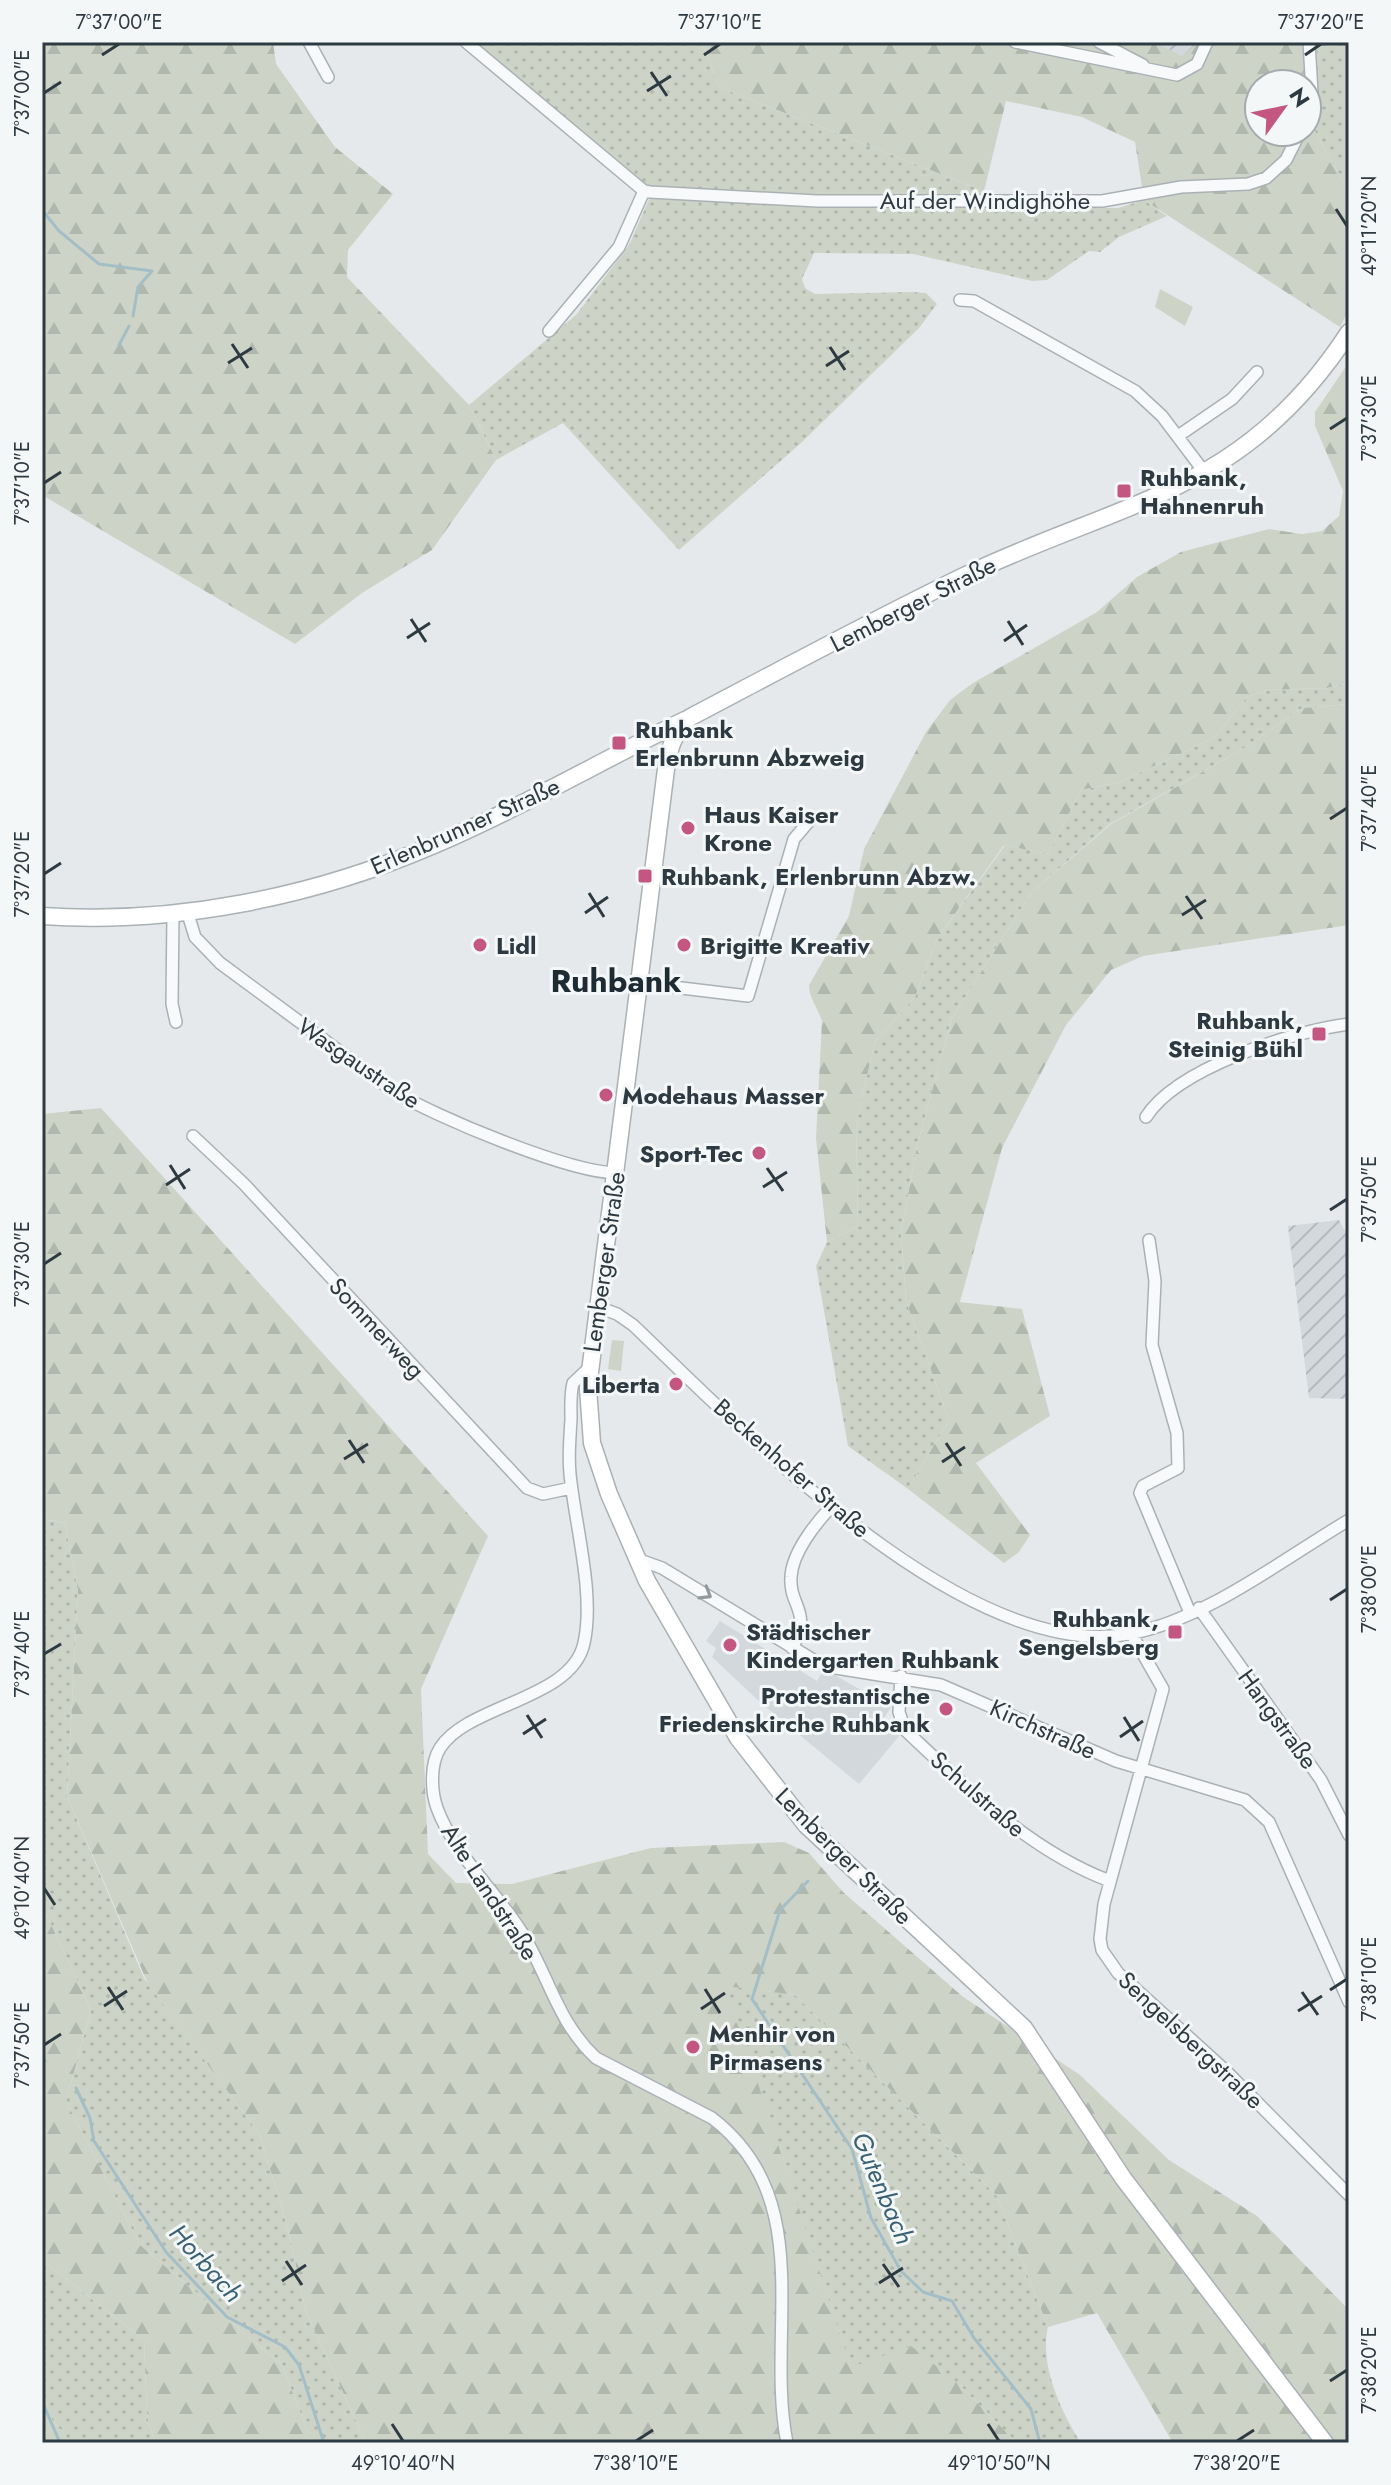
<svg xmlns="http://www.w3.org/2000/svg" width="1391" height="2485" font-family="Jost,sans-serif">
<defs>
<pattern id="industrial-furrows" width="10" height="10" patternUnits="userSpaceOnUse" patternTransform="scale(2)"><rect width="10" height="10" fill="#d3d8dd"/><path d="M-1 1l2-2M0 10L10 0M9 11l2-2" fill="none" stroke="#b5babf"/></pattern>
<pattern id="grass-dots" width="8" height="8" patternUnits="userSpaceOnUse" patternTransform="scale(2)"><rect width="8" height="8" fill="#cdd4c7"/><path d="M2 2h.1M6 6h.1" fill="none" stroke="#b0b7ac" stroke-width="1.8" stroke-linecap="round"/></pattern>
<pattern id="forest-firs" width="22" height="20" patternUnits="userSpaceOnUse" patternTransform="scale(2)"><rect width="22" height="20" fill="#cdd4c7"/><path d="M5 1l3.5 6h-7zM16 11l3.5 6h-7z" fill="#b0b7ac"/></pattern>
</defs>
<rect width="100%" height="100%" fill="#e5e9eb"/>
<path fill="#d3d8dd" d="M720,1621L817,1681L824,1669L891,1707L882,1721L900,1735L859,1784L762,1704L712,1657L716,1648L706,1641Z"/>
<path fill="url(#industrial-furrows)" d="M1155,42H1199L1182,57Z
M1339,1220L1349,1238V1399L1309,1398L1288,1226Z"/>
<path fill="url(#grass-dots)" d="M473,42H696L705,49L719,87L984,191L986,208H1118L1144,200L1167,216L1119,237L1100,252L1089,251L1047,280L1032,281L913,254L814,253L802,279L805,288L815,294L912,292L926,293L937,304L919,328L801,443L679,550L563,423L496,460L469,405L576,315L629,245L654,188L645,187Z
M1315,42H1349V192L1312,126L1318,58Z
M1349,683V704L1302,708L1241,750L1110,824L1031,893L952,1018L917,1146L901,1233L906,1301L949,1420L908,1489L848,1446L816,1266L827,1242L858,1226L856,1123L875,1042L915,997L937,939L1005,845L1048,854L1081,790L1120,782L1214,738L1247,697L1270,690L1327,688Z
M42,1519L65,1523L78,1590L67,1796L144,1978L260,2135L287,2226L306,2311L366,2443H312L282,2365L140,2245L66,2101L91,2010L42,1905Z
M725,1985L795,1995L997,2196L1048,2327C1039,2364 1061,2412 1081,2443H1017L959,2384L851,2368Z
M42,2260L144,2340L147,2416L155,2443H61L67,2438L42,2407Z"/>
<path fill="url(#forest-firs)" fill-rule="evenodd" d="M42,42H273L276,64L335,147L393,194L348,250L347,277L469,405L496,460L432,550L362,593L295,644L42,495Z
M696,42H1155L1182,56L1199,42H1315L1318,58L1312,126L1349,192V310L1340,327L1144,200L1135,142L1082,117L1006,101L984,191L719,87L705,49ZM1259,84H1307V132H1259Z
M1349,362V683L1327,688L1270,690L1247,697L1214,738L1120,782L1081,790L1048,854L1004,845L937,939L915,997L875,1042L856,1123L858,1226L827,1242L816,1138L822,1021C818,1008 809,998 809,985L849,916L864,849L926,732L950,700L973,683L1097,612L1137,577L1181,552L1269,529L1302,534L1322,531L1339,516L1343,491L1315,426V412Z
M1349,704V925L1143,956L1111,970L1066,1025L1002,1148L960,1302L1022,1309L1050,1416L976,1463L1030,1535L1019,1552L1004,1563L908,1489L949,1420L906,1301L901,1233L917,1146L952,1018L1031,893L1111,824L1241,750L1302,708Z
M101,1108L488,1536L421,1689L428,1854L456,1883L512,1884L651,1848L784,1842L809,1853L843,1892L962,1996L1080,2075L1169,2160L1257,2216L1349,2310V2443H1173L1097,2313L1048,2327L997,2196L795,1995L726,1986L851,2367L911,2346L959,2384L1017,2443H366L306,2311L287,2226L260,2135L148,1984L67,1796L78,1590L65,1523L42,1519V1114Z
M42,1905L91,2010L66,2101L140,2245L282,2365L312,2443H155L147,2416L144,2340L42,2260Z
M42,2407L67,2438L61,2443H42Z"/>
<path fill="#cdd4c7" d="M1160,289L1193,307L1185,326L1155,307Z
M612,1340L624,1341L621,1371L608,1369Z"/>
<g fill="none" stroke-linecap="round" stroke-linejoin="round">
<path stroke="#a4bec7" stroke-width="3" d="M42,210L59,231L99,264L152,271L138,287L133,316
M119,345L129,326
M808,1881L780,1910L752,1999L852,2149L871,2218L901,2271L923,2292L952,2301L974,2338L1031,2409L1040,2443
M42,2059L45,2061
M76,2088L90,2118L94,2141L166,2252L227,2317L285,2347L299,2365L324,2443
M42,2401L60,2443"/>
<g stroke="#aab1b5" stroke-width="14">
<path id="street" d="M309,42L328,77
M466,42L644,191L650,192L817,201H1102L1181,187L1248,184L1266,178L1286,160L1300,132
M1015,42L1177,75L1197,64L1207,42
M1099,42L1143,65
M1307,112L1312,92L1309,42
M960,300L974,301L1135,391L1162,416L1205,473
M549,331L619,247L644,191
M1178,436L1232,399L1257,372
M187,911L195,937L220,963L393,1091C436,1117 568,1172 616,1173
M173,913L172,1004L176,1022
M640,983L748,996L794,839L810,820
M1146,1117C1177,1068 1293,1031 1349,1024
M193,1136L244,1184L527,1488L543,1494L571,1488
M1149,1240L1155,1281L1152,1345L1177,1433L1178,1468L1143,1486L1140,1493L1190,1613
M598,1307L617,1314L633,1325C743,1430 965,1663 1129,1634C1205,1620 1283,1559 1349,1520
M589,1368L573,1383C570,1395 571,1407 571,1419C570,1438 568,1456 570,1474C575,1525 595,1594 584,1643C572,1700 468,1704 440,1748C430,1764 431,1791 437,1808C453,1852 493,1889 519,1928C548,1972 556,2021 596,2058L712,2118C819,2200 765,2332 787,2443
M637,1559L662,1568L815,1661L836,1668L941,1685L1116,1761L1245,1800L1269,1822L1349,2002
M1199,1608L1321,1780L1349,1835
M1131,1633L1163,1689L1104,1904L1100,1939L1102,1950L1118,1973L1227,2072L1349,2195
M792,1648C813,1611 789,1607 791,1577C792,1553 815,1524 831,1507
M901,1676L899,1712L905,1730C967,1788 1030,1851 1110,1881"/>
</g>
<g stroke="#aab1b5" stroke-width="19">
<path id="secondary" d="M42,916C175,925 313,897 434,845C520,808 601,761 685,720
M1325,2443L1123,2178L1024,2028L806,1825L738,1738L647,1581L609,1494L592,1443L588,1388L666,769C669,748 674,733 689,718C780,670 871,621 964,576C1123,500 1244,494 1349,332"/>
</g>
<use href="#street" stroke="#f7f9fa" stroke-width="11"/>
<use href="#secondary" stroke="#fff" stroke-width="16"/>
</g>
<defs><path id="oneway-chevron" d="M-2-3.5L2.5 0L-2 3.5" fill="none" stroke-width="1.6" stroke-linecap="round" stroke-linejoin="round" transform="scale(2)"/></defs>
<use stroke="#929a9e" href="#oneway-chevron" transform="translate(706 1594) rotate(31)"/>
<path fill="none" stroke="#2e3a42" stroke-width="3" d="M102,55L119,44M704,55L720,44M1305,55L1321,44M651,72L667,96M647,91L671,76M44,93L61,82M1336,209L1347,226M232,344L248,368M830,347L845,370M228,363L252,348M826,366L849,351M1330,429L1347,418M44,483L61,472M411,619L426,642M1008,621L1023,645M407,638L430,623M1004,641L1027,625M1330,819L1347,808M44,874L61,863M589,893L604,917M1186,896L1202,919M585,913L608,897M1182,915L1206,900M170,1165L185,1189M767,1168L783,1191M166,1185L190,1169M763,1187L787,1172M1330,1210L1347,1199M44,1264L61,1253M349,1440L364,1463M946,1443L961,1466M344,1459L368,1444M942,1462L965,1447M1330,1600L1347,1589M44,1654L61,1644M527,1715L542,1738M1124,1717L1139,1741M523,1734L546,1719M1120,1737L1143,1721M44,1888L55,1905M108,1987L123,2010M705,1989L720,2013M1330,1990L1347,1979M1302,1992L1318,2015M104,2006L127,1991M701,2009L725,1993M1298,2011L1322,1996M44,2045L61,2034M286,2261L302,2285M883,2264L899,2287M282,2281L306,2265M879,2283L903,2268M1330,2381L1347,2370M392,2424L403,2441M988,2424L999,2441M636,2441L653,2430M1237,2441L1254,2430"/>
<g fill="#c35782" stroke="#f4f7f8" stroke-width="3">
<rect x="1116" y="483" width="16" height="16" rx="4"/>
<rect x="611" y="735" width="16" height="16" rx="4"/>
<circle cx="688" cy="828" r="8"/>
<rect x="637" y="868" width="16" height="16" rx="4"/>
<circle cx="480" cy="945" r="8"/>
<circle cx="684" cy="945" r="8"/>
<rect x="1311" y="1026" width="16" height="16" rx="4"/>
<circle cx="606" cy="1095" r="8"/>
<circle cx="759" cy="1153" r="8"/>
<circle cx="676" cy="1384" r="8"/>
<rect x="1167" y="1624" width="16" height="16" rx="4"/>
<circle cx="730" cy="1645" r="8"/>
<circle cx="946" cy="1709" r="8"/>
<circle cx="693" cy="2047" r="8"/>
</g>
<g text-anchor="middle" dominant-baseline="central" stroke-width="6" stroke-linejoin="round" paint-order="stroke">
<g font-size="24" fill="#2e3a42" stroke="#f4f7f8">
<text x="985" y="200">Auf der Windighöhe</text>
<text transform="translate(913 604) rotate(-27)">Lemberger Straße</text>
<text transform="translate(465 826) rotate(-24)">Erlenbrunner Straße</text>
<text transform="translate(359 1063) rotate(34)">Wasgaustraße</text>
<text transform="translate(604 1262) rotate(-82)">Lemberger Straße</text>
<text transform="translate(377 1328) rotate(47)">Sommerweg</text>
<text transform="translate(792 1468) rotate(41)">Beckenhofer Straße</text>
<text transform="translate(1278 1719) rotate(54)">Hangstraße</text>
<text transform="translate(1043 1729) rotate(24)">Kirchstraße</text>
<text transform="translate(978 1794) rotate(41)">Schulstraße</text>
<text transform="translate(844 1856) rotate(45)">Lemberger Straße</text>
<text transform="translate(490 1892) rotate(57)">Alte Landstraße</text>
<text transform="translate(1191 2040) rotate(43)">Sengelsbergstraße</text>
</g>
<g font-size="24" font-weight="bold" fill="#2e3a42" stroke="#f4f7f8" text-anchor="start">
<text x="1140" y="477">Ruhbank,<tspan x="1140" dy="28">Hahnenruh</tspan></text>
<text x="635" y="729">Ruhbank<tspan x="635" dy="28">Erlenbrunn Abzweig</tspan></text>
<text x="704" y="814">Haus Kaiser<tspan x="704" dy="28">Krone</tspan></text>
<text x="661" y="876">Ruhbank, Erlenbrunn Abzw.</text>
<text x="496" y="945">Lidl</text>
<text x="700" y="945">Brigitte Kreativ</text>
<text x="1303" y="1020" text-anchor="end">Ruhbank,<tspan x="1303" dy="28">Steinig Bühl</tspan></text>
<text x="622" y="1095">Modehaus Masser</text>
<text x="743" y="1153" text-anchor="end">Sport-Tec</text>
<text x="660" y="1384" text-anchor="end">Liberta</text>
<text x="1159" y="1618" text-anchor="end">Ruhbank,<tspan x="1159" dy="28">Sengelsberg</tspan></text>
<text x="746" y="1631">Städtischer<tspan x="746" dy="28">Kindergarten Ruhbank</tspan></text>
<text x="930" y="1695" text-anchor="end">Protestantische<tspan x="930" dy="28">Friedenskirche Ruhbank</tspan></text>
<text x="709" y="2033">Menhir von<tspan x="709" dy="28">Pirmasens</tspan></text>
</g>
<g font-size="26" font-style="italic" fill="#3b6272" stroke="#f4f7f8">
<text transform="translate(883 2188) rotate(67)">Gutenbach</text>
<text transform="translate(206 2263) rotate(48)">Horbach</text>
</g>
<g font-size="32" font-weight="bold" fill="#1f2b33" stroke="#f4f7f8">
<text x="616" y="981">Ruhbank</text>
</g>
</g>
<rect width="1391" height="2485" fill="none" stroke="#f4f7f8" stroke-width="88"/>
<g transform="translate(1283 108) rotate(57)"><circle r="38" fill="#f4f7f8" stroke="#a5abaf" stroke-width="2"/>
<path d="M0-6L14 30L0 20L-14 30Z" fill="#c35782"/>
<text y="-12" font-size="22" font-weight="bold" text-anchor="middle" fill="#2e3a42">N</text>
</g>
<rect x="44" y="44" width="1303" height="2397" fill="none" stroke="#2e3a42" stroke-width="3"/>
<g font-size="20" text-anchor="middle" fill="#2e3a42">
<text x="119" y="29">7°37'00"E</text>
<text x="720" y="29">7°37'10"E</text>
<text x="1321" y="29">7°37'20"E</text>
<text transform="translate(22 93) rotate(-90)" y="7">7°37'00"E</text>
<text transform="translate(1369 226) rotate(-90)" y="7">49°11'20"N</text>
<text transform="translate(1369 418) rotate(-90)" y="7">7°37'30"E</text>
<text transform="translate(22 483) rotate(-90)" y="7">7°37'10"E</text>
<text transform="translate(1369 808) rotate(-90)" y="7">7°37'40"E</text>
<text transform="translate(22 874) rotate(-90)" y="7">7°37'20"E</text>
<text transform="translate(1369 1199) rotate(-90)" y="7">7°37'50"E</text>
<text transform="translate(22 1264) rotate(-90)" y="7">7°37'30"E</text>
<text transform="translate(1369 1589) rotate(-90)" y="7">7°38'00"E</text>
<text transform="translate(22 1654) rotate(-90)" y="7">7°37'40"E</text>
<text transform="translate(22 1888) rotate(-90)" y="7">49°10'40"N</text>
<text transform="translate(1369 1979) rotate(-90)" y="7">7°38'10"E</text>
<text transform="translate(22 2045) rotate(-90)" y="7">7°37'50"E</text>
<text transform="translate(1369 2370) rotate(-90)" y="7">7°38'20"E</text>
<text x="403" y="2470">49°10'40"N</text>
<text x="636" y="2470">7°38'10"E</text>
<text x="999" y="2470">49°10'50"N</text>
<text x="1237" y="2470">7°38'20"E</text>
</g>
</svg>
